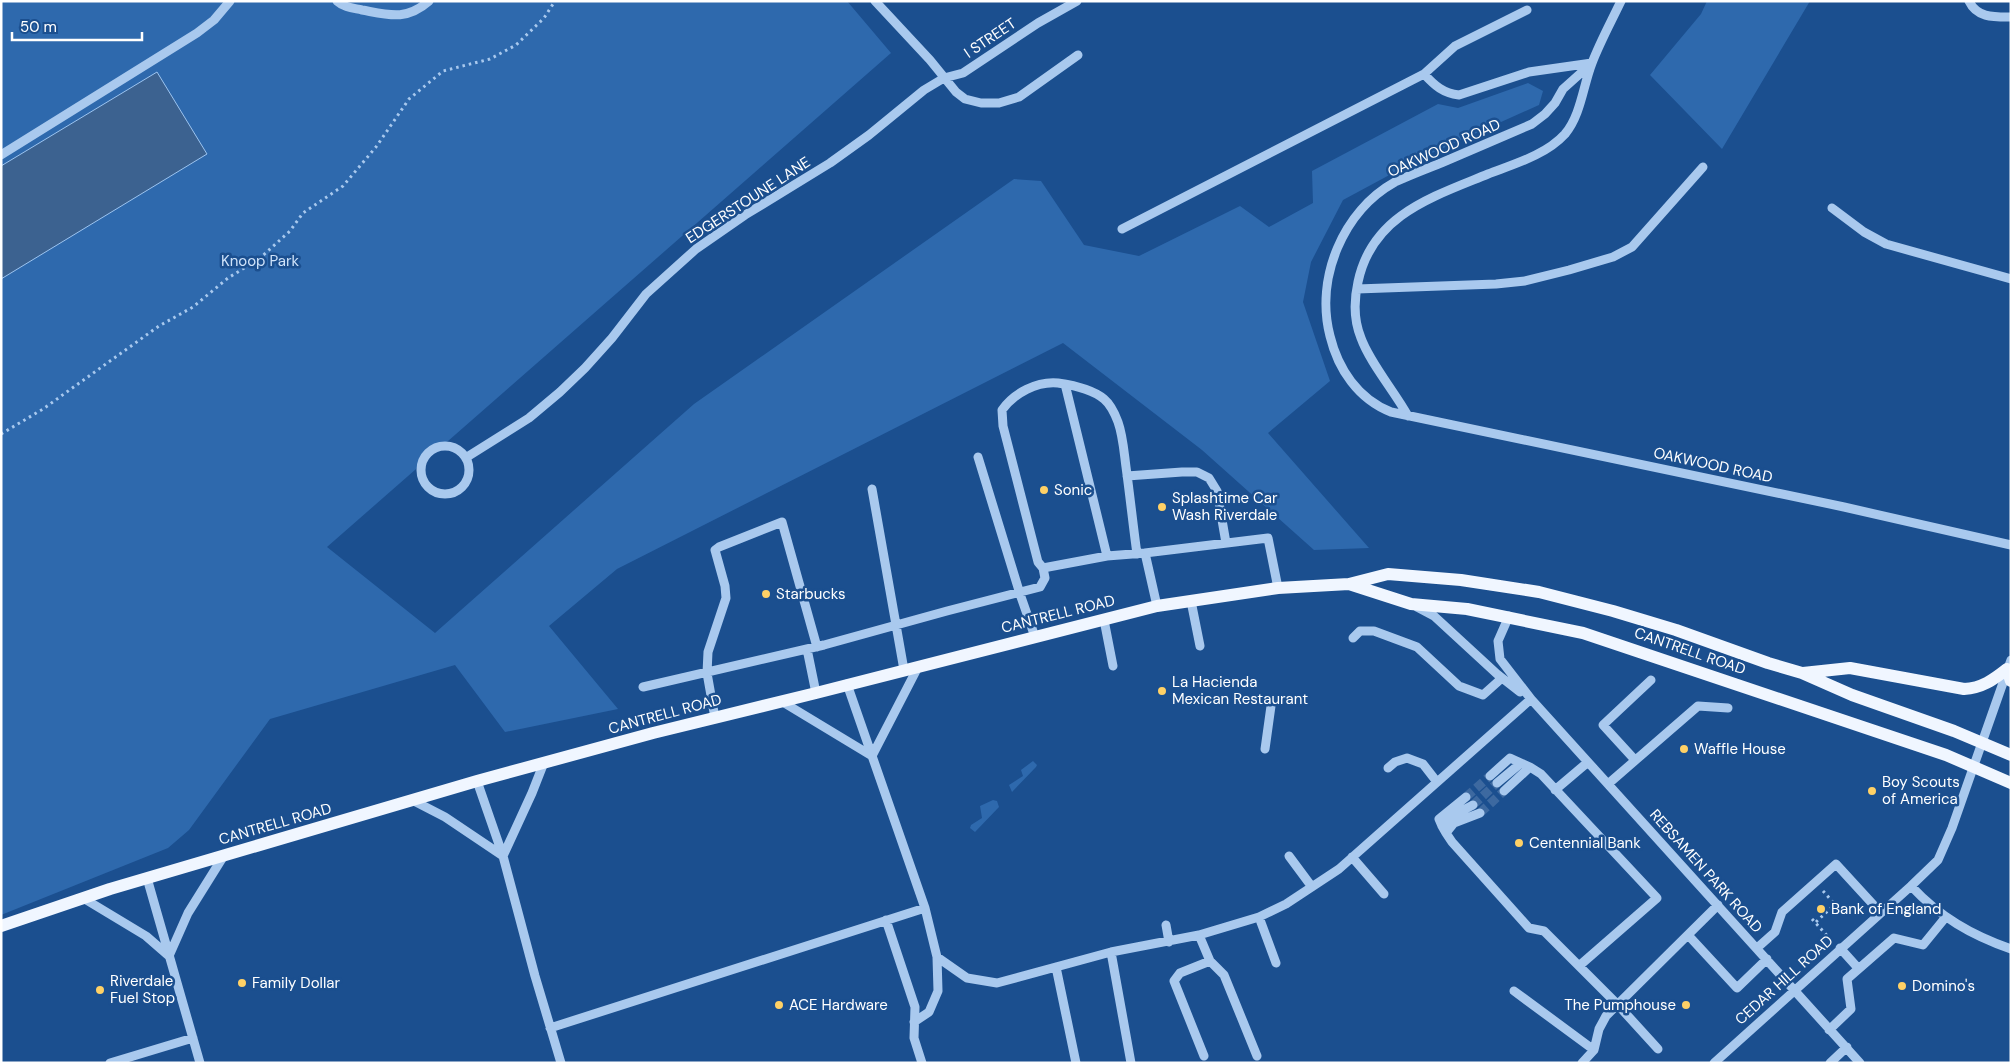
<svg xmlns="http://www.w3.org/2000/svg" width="2012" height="1064" font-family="'DM Sans',sans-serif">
<rect width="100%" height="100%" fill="#1b4f8f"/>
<path fill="#2e69ad" d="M1,1H847L891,53L327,547L435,633L694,404L1014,179L1041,181L1084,245L1139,256L1240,206L1269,227L1313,203L1312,171L1438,104L1458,108L1528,83L1543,91L1539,105L1421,158L1343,200L1311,262L1303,302L1330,381L1268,433L1369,548L1314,550L1202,450L1063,343L617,569L549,626L618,709L505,732L455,665L270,719L189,830L168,848L1,915Z
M1707,1H1810L1722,149L1650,75L1701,14Z
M1033,761L1037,765L1036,767L1012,792L1009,785L1023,776L1021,770Z
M993,800L997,801L999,807L975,832L970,828L971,825L982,818L980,806Z"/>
<path fill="#3c6290" stroke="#9cc4f0" d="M157,72L207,154L1,279V166Z"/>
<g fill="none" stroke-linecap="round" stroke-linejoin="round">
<path stroke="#3d69a0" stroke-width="9" stroke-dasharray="9 4.5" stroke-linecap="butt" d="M1466,797L1490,776
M1473,805L1497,783
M1480,813L1504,791"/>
<path stroke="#a9c9ee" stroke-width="3" stroke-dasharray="2.5 4" stroke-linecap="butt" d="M1,434L43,409L159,326L193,307L228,278L259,259L290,231L303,213L343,186L376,147L409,99L443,71L490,59L516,45L544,18L555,1
M1823,891L1839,909
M1812,919L1832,941
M1816,922L1835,904"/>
<path stroke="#a9c9ee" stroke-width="9" d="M337,1C345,8 353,8 362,10C389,15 406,21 429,1
M875,1L930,60L956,92L965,99L981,103H999L1019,97L1078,55
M1969,1C1977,18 1994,17 2011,17
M1592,63L1563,89L1555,103L1545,114L1532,124C1502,137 1471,150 1441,163C1426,169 1410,175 1395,182C1343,211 1315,278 1330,336C1338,369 1358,399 1391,412L1844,507L2011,545
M1424,74L1455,46L1527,10
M1,155L197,33L214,20L230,1
M1832,208L1864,232L1886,244L2011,279
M1122,229L1424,74C1435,86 1443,93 1459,95L1529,72L1592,63
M1357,289L1496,284L1525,281L1569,270L1613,257L1632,247L1703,167
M1065,384L1107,556
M1408,416C1395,392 1370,363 1361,338C1354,321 1354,300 1358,282C1372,215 1432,197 1488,174C1514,164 1546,155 1565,134C1581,115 1583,86 1592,63C1600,42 1611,22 1621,1
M421 470a24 24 0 1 1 48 0a24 24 0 1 1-48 0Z
M467,457L529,418L560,392L585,368L612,338L646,294L696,249L745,215L830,163L869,135L924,90L944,78L963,73L1038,23L1077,1
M978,457L1020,594L1035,637
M1127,476L1182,472H1197L1209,478L1217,491L1226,543
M872,489L904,670
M1145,553L1268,538L1278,588
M1043,568L1107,556L1145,553L1157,606
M1191,601L1200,646
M1417,607L1434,616L1497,674L1520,692
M1509,616L1498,641L1500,659L1531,699L1860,1063
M1104,620L1113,666
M1353,638L1360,631H1374L1417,647L1459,686L1483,695L1502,678
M807,649L816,693
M847,684L925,908L937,957L967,978L997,983L1111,952L1199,935L1259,917L1286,904L1339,869L1531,699
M643,687L824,645L947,611L1040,587L1045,578L1043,568L1038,562L1003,426L1002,410C1014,393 1037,381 1058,383C1072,385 1092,389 1104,399C1110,404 1115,414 1118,422C1123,436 1124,452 1126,467C1130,496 1133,525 1137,554
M781,701L872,756
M715,718L707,673L708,652L726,598L725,586L715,550L719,547L782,522L817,647
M1265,749L1271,706
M872,756L918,667
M1635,760L1603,725L1651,680
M1388,768L1395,762L1407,758L1423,764L1437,782
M1490,776L1510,758L1521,763
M477,781L503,856L535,976L561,1063
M1497,783L1521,763L1530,767
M1608,784L1698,706L1728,708
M1555,790L1588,762
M1504,791L1530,767L1541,774L1657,898L1579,966
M414,801L445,817L503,856
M1480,813L1454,823L1446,833L1452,842L1529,928L1544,931L1617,1004L1658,1049
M1442,826L1439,819L1466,797
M1446,833L1442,826L1450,817L1473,805
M503,856L532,793L543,765
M1289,856L1312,887
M1352,857L1384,894
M147,878L200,1063
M1911,886C1940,917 1971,935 2011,949
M83,898L146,936L169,956
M1259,917L1276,963
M886,920L915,1007L914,1038L922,1063
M1166,925L1169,942
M1199,935L1210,961L1224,975L1257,1056
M1688,935L1737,988L1767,959
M1757,948L1775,932L1782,912L1836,864L1880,912
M1840,948L1858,968
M1111,952L1131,1063
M169,956L188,913L223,857
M1056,967L1076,1063
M1514,991L1594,1050
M914,1022L929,1012L938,991L937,957
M550,1028L925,908
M1829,1030L1851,1009L1847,979L1894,938L1923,945L1945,918
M1204,1056L1174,981L1180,973L1210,961
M110,1063L193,1038
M1582,1063L1594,1050L1599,1029L1606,1016L1718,905
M1714,1063L1911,886L1938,860L1952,828L2011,660
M1830,1063L1847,1047"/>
<path stroke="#f0f6ff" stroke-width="12" d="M1349,584L1411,604L1467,609L1583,633L1946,755L2011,783
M1803,673L1850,668L1964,689C1982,688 1993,680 2007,669L2011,681
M1,926L110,889L477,781L653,733L816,693L1157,606L1278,588L1349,584L1388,574L1461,580L1539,592L1613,611L1676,630L1768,663L1802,673L1852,695L1954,731L2011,755"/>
</g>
<g fill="#ffd166" stroke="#1b4f8f" stroke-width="2">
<circle cx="1044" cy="490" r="5"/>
<circle cx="1162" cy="507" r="5"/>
<circle cx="766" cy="594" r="5"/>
<circle cx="1162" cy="691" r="5"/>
<circle cx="1684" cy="749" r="5"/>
<circle cx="1872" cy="791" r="5"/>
<circle cx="1519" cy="843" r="5"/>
<circle cx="1821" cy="909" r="5"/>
<circle cx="242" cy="983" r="5"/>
<circle cx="1902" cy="986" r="5"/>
<circle cx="100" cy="990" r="5"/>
<circle cx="779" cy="1005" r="5"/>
<circle cx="1686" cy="1005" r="5"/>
</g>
<g text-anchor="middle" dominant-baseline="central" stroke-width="5" stroke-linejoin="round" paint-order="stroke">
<g font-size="15" fill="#fff" stroke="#1b4f8f">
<text transform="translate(990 38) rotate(-34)">I STREET</text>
<text transform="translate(1444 148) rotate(-24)">OAKWOOD ROAD</text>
<text transform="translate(748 200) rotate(-33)">EDGERSTOUNE LANE</text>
<text transform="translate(1713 465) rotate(12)">OAKWOOD ROAD</text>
<text transform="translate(1058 614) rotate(-14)">CANTRELL ROAD</text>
<text transform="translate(1690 651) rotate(19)">CANTRELL ROAD</text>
<text transform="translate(665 714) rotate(-15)">CANTRELL ROAD</text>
<text transform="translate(275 824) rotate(-16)">CANTRELL ROAD</text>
<text transform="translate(1706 871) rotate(48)">REBSAMEN PARK ROAD</text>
<text transform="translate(1784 980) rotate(-42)">CEDAR HILL ROAD</text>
</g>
<g font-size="15" fill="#cfe3fa" stroke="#1b4f8f">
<text x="260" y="261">Knoop Park</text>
</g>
<g font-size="15" fill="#fff" stroke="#1b4f8f" text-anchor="start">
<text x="1054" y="490">Sonic</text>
<text x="1172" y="498">Splashtime Car<tspan x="1172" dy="17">Wash Riverdale</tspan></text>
<text x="776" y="594">Starbucks</text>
<text x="1172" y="682">La Hacienda<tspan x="1172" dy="17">Mexican Restaurant</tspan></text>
<text x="1694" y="749">Waffle House</text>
<text x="1882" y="782">Boy Scouts<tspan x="1882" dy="17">of America</tspan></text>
<text x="1529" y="843">Centennial Bank</text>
<text x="1831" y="909">Bank of England</text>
<text x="110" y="981">Riverdale<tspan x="110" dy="17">Fuel Stop</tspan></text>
<text x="252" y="983">Family Dollar</text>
<text x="1912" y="986">Domino's</text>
<text x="789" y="1005">ACE Hardware</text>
<text x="1676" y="1005" text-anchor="end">The Pumphouse</text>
</g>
</g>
<rect width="2012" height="1064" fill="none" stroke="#ffffff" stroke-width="5"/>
<path d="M12 32v8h130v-8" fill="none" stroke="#ffffff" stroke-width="2.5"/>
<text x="20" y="32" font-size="15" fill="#ffffff" stroke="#1b4f8f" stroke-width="4" paint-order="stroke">50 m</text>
</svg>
